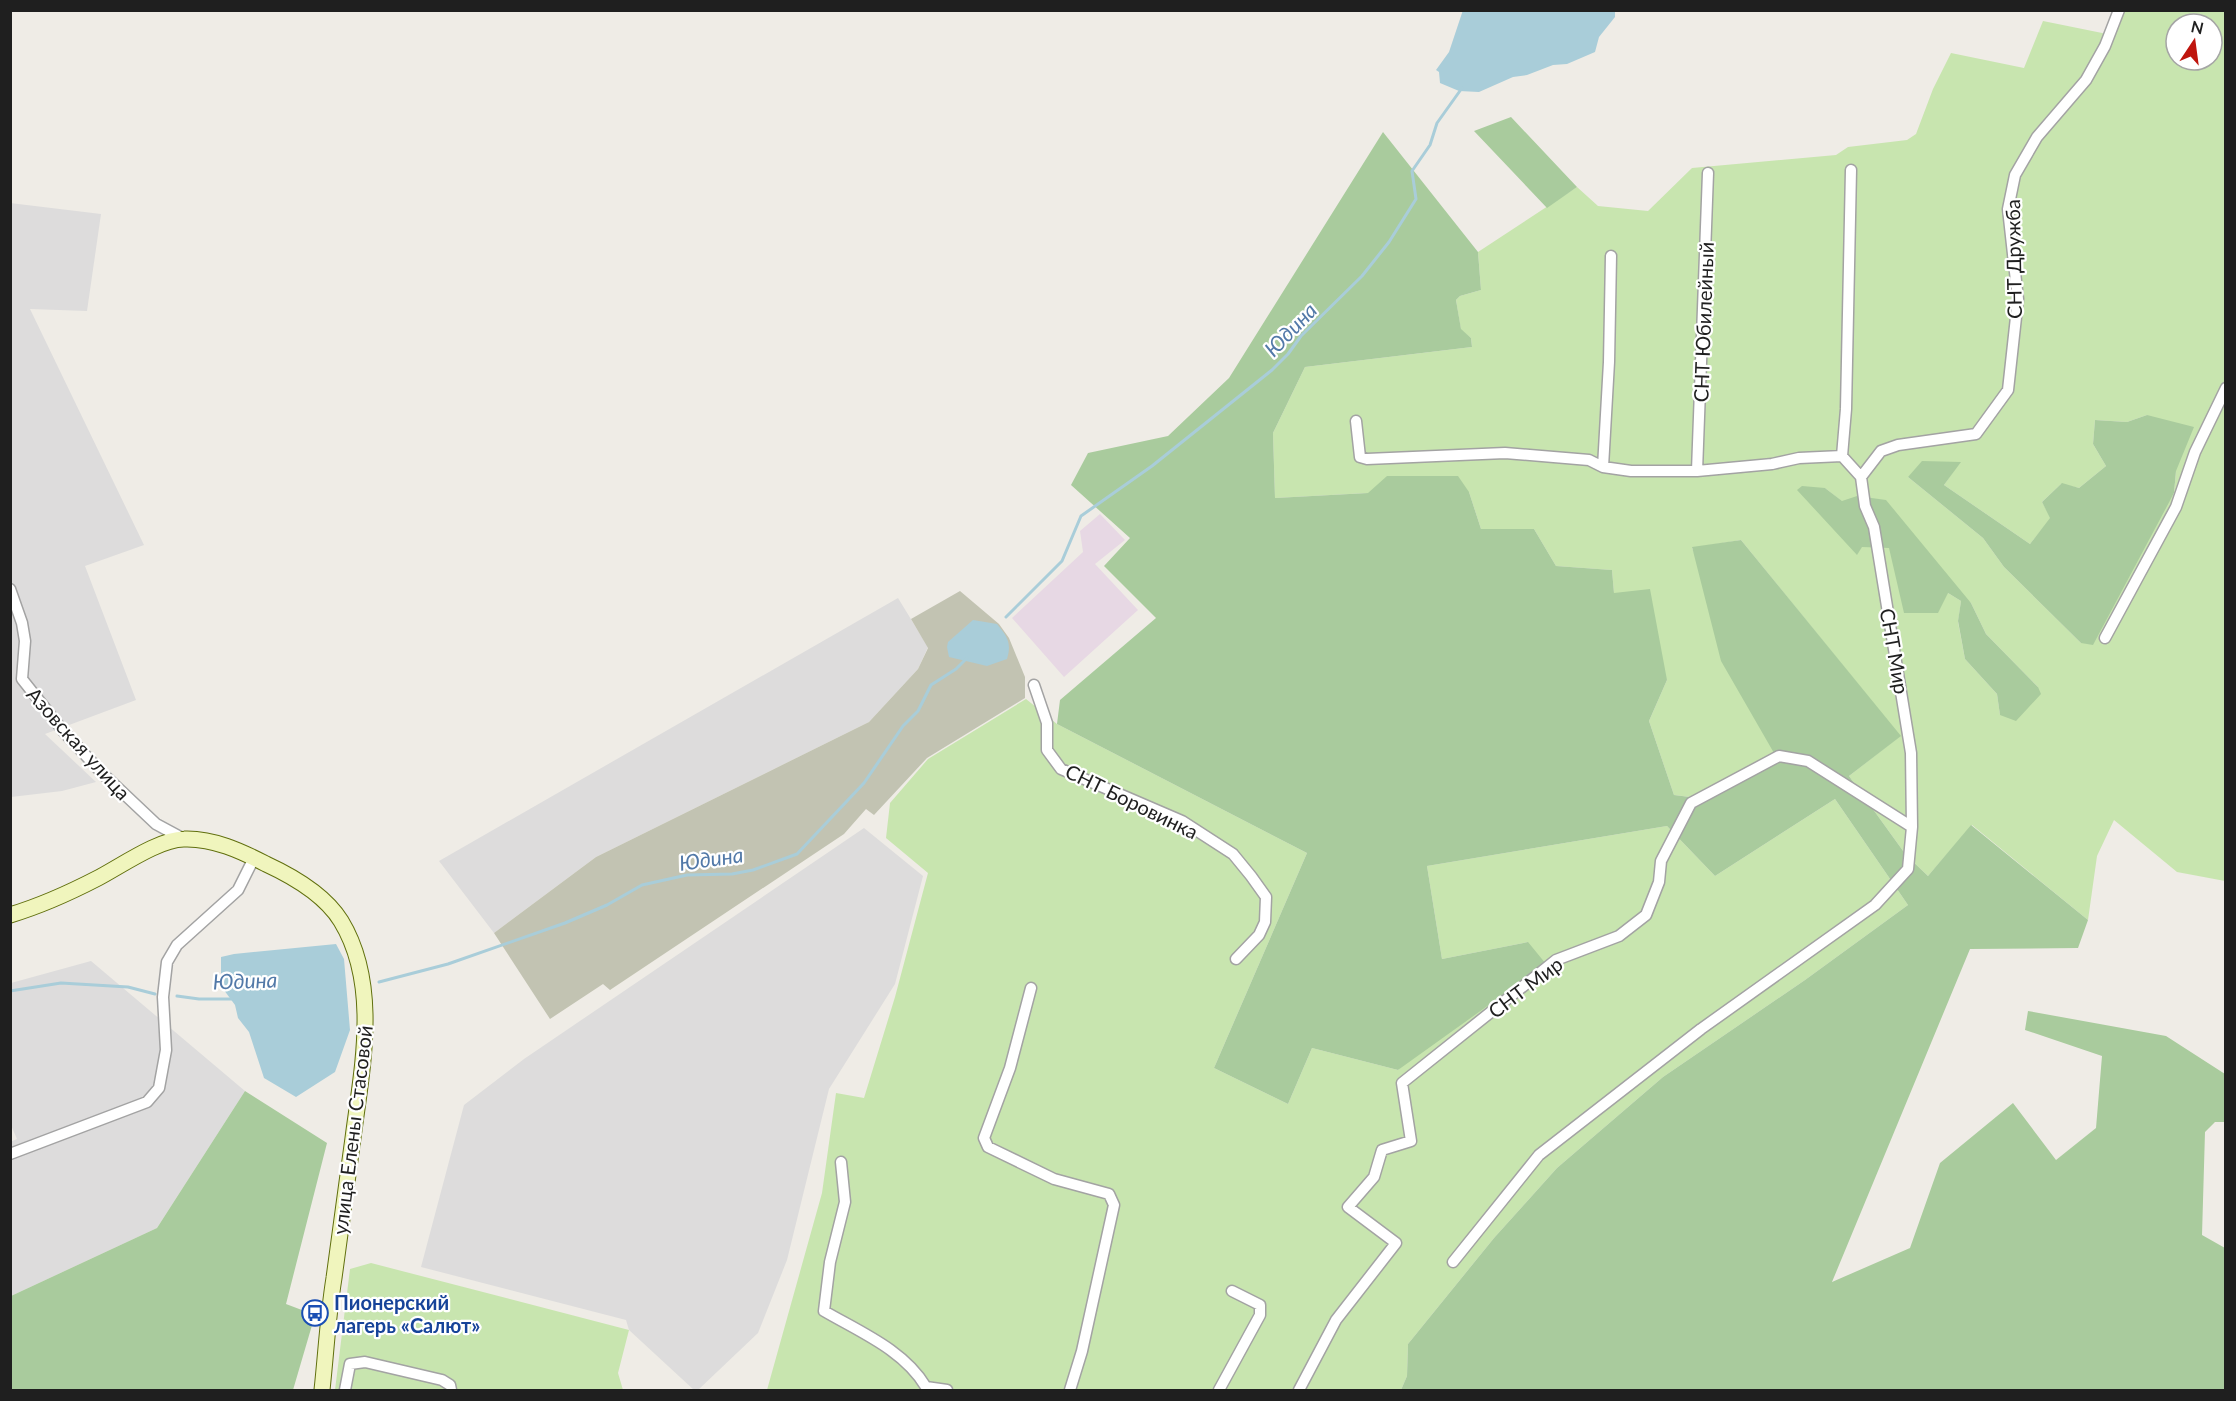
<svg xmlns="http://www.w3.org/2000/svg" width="2236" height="1401" font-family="Lato,sans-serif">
<rect width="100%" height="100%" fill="#efece6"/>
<path fill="#dddcdc" d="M10,203L101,214L87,311L30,309L144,545L85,566L136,700L45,734L96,782L62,791L11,797Z
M898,598L928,647L918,669L869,722L596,857L494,933L439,861Z
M864,828L923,876L895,984L829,1089L787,1260L758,1333L698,1390H694L629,1330L626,1320L421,1267L464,1105L524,1059Z
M91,961L245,1091L157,1228L11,1296L10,1142L17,1139L10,1123L11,983Z"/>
<path fill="#e7d8e4" d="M1100,514L1125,540L1095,564L1138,610L1064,677L1012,618L1083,552L1080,531Z"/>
<path fill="#c2c3b2" d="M960,591L999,624L1009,638L1025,677V698L927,758L874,815L866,809L844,834L610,990L603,984L550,1019L494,933L596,857L869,722L918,669L928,648L911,619Z"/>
<path fill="#c8e5af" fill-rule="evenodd" d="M2121,11H2225V881L2177,872L2114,820L2097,856L2088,920L1972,825L1928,876L1906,855L1849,776L1900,736L1741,540L1692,548L1779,761L1707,799L1674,795L1649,721L1667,680L1614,593L1612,570L1556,566L1534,529H1481L1469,492L1368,493L1275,498L1273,433L1305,367L1472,347L1471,338L1461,330L1456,300L1460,296L1481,290L1478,252L1577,187L1598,206L1648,211L1692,168L1836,155L1848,147L1907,140L1916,134L1933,89L1951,53L2024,68L2043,21L2112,35ZM2176,24H2212V60H2176ZM2147,415L2176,471L2174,493L2081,643L2004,567L1983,538L1908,477L1960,462L1944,485L2030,544L2051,518L2042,502L2061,484L2079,488L2106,466L2093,444L2095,420L2127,422ZM1825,488L1971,603L1986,634L2038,687L2000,715L1997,694L1965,659L1958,622L1961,601L1948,593L1889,547H1861L1857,554Z
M1026,699L1057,724L1307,853L1214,1068L1288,1104L1312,1048L1398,1070L1528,942L1442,959L1427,866L1667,826L1715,876L1835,799L1908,905L1805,980L1663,1077L1557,1168L1494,1238L1408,1344L1407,1376L1401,1390H767L822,1193L836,1093L864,1098L895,997L928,873L886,838L890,803L928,759Z
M371,1263L629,1330L618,1373L623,1390H335L350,1269Z"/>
<path fill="#a9cb9d" d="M1511,117L1577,187L1547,208L1474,131Z
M1383,132L1478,252L1481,290L1460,296L1456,300L1461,329L1471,338L1472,347L1305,367L1273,433L1275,498L1368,493L1387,476H1458L1469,492L1481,529H1534L1556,566L1612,570L1614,593L1650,589L1667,680L1649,721L1674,795L1706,799L1778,760L1721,661L1692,547L1741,540L1901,736L1849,776L1906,855L1928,876L1971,825L2088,920L2078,948L1970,949L1832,1282L1910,1248L1940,1163L2013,1103L2056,1160L2096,1128L2102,1056L2025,1030L2028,1011L2166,1036L2225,1074V1122H2215L2205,1132L2202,1235L2225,1248V1390H1401L1407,1376L1408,1344L1494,1238L1557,1168L1663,1077L1805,980L1908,905L1835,799L1715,876L1667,826L1427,866L1442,959L1528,942L1546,964L1398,1070L1312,1048L1288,1104L1214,1068L1307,853L1057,724L1060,700L1156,618L1104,566L1130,538L1071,485L1088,453L1168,436L1229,378Z
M2147,415L2194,427L2176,471L2174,493L2093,645L2081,643L2004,567L1983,538L1908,477L1922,461L1961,462L1944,485L2030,544L2050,518L2042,502L2062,483L2079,488L2106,466L2093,444L2095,420L2127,422Z
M1802,486L1825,488L1842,501L1857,496L1886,500L1971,603L1986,634L2038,687L2041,694L2016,721L2000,715L1997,694L1965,659L1958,621L1961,601L1948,593L1938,613H1904L1889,548L1862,547L1857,555L1797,490Z
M245,1091L327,1143L286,1304L315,1315L293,1390H11V1296L157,1228Z"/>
<path fill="#a9cdd9" d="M1463,10H1615V17L1599,37L1595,52L1567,64L1553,65L1527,75L1513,77L1479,92L1459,91L1440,83L1439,72L1436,70L1449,52Z
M973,620L997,624C1007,636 1012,643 1007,659L987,666L949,657L947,647L948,642Z
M336,944L344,959L350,1030L335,1072L296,1097L264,1078L249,1032L238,1018L235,1005L221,986V957L234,954Z"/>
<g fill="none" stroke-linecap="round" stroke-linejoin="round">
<path stroke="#a9cdd9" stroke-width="3" d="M1006,617L1062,561L1081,516L1152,466L1272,370L1288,354L1301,336L1362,276L1389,242L1416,199L1412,171L1430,145L1437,123L1462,88
M379,982L448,964L565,923L607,905L642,885L687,875L732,874L753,870L797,854L864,783L903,726L918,711L931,685L956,669L967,658
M10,991L61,983L128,987L155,994
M177,996L199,999H232"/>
<g stroke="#a3a3a3" stroke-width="13">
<path id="minor" d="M1356,421L1360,457L1367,459L1505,453L1589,460L1603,467L1631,471H1697L1772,464L1799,458L1842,456L1861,477
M1842,456L1846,409L1851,170
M1603,467L1609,362L1611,256
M1697,471L1708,173
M1861,477L1881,451L1898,445L1976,434L2008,390L2018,299L2008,209L2015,175L2037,137L2086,80L2105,46L2119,10
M10,589L22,623L25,641L22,679L64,732L102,773L156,824L182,838
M2105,638L2176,507L2195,452L2226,388
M1034,685L1047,723V750L1061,769L1182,821L1233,854L1251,876L1266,897L1265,922L1259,935L1236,959
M1031,988L1010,1068L984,1138L988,1147L1054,1179L1109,1194L1114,1205L1082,1351L1070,1390
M10,1154L147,1102L159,1088L166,1050L163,997L167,962L177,945L238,890L254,858
M841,1162L845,1202L830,1262L824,1311C860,1332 904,1350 926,1387L947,1390
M1453,1262L1539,1155L1701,1029L1875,905L1908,869L1912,827L1911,753L1874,527L1865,506L1861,477
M345,1390L350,1364L365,1362L442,1380L450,1385L451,1390
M1219,1390L1260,1315V1305L1232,1291
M1299,1390L1336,1320L1396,1243L1348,1207L1374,1177L1382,1150L1411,1141L1402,1083L1556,960L1619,936L1646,915L1659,882L1661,861L1691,803L1779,756L1808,761L1912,827"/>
</g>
<g stroke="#606f0d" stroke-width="17">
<path id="secondary" d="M10,915C40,906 71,892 98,878C121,866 159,839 184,839C213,838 241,851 266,864C292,876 325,895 341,921C380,985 362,1068 353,1138C347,1185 340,1231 334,1278C328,1315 326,1353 322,1390"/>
</g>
<use href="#minor" stroke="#fff" stroke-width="10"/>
<use href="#secondary" stroke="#f0f5bd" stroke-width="15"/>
</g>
<defs>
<g id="bus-ring" transform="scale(1.35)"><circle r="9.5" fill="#fff" stroke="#1a4fb4" stroke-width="1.5"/><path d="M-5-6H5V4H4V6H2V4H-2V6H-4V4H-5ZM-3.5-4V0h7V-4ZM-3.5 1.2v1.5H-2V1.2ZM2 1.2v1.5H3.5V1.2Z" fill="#1a4fb4"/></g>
</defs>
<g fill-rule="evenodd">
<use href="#bus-ring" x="315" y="1313"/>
</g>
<g text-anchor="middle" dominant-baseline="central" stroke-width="4.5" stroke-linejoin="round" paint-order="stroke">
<g font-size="20" fill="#1f1f1f" stroke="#fff">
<text transform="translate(2013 259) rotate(-91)">СНТ Дружба</text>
<text transform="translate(1703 322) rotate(-88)">СНТ Юбилейный</text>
<text transform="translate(1895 651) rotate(80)">СНТ Мир</text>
<text transform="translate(79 743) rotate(48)">Азовская улица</text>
<text transform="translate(1132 801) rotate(26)">СНТ Боровинка</text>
<text transform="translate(1525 987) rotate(-37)">СНТ Мир</text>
<text transform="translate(352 1130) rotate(-83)">улица Елены Стасовой</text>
</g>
<g font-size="20" font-weight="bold" fill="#164399" stroke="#fff" text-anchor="start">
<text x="334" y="1302">Пионерский<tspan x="334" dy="23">лагерь «Салют»</tspan></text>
</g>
<g font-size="21" font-style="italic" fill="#5279a8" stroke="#fff">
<text transform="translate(1290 329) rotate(-46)">Юдина</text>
<text transform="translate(711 858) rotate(-8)">Юдина</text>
<text transform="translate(245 980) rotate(-2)">Юдина</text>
</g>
</g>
<rect width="2236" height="1401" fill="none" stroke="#1f1f1f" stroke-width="24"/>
<g transform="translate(2194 42) rotate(13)"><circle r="28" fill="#ffffff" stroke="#a5a5a5" stroke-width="1.5"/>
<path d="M0-4.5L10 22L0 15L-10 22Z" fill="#bf150e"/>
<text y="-9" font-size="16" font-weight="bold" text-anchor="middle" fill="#1f1f1f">N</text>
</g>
</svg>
